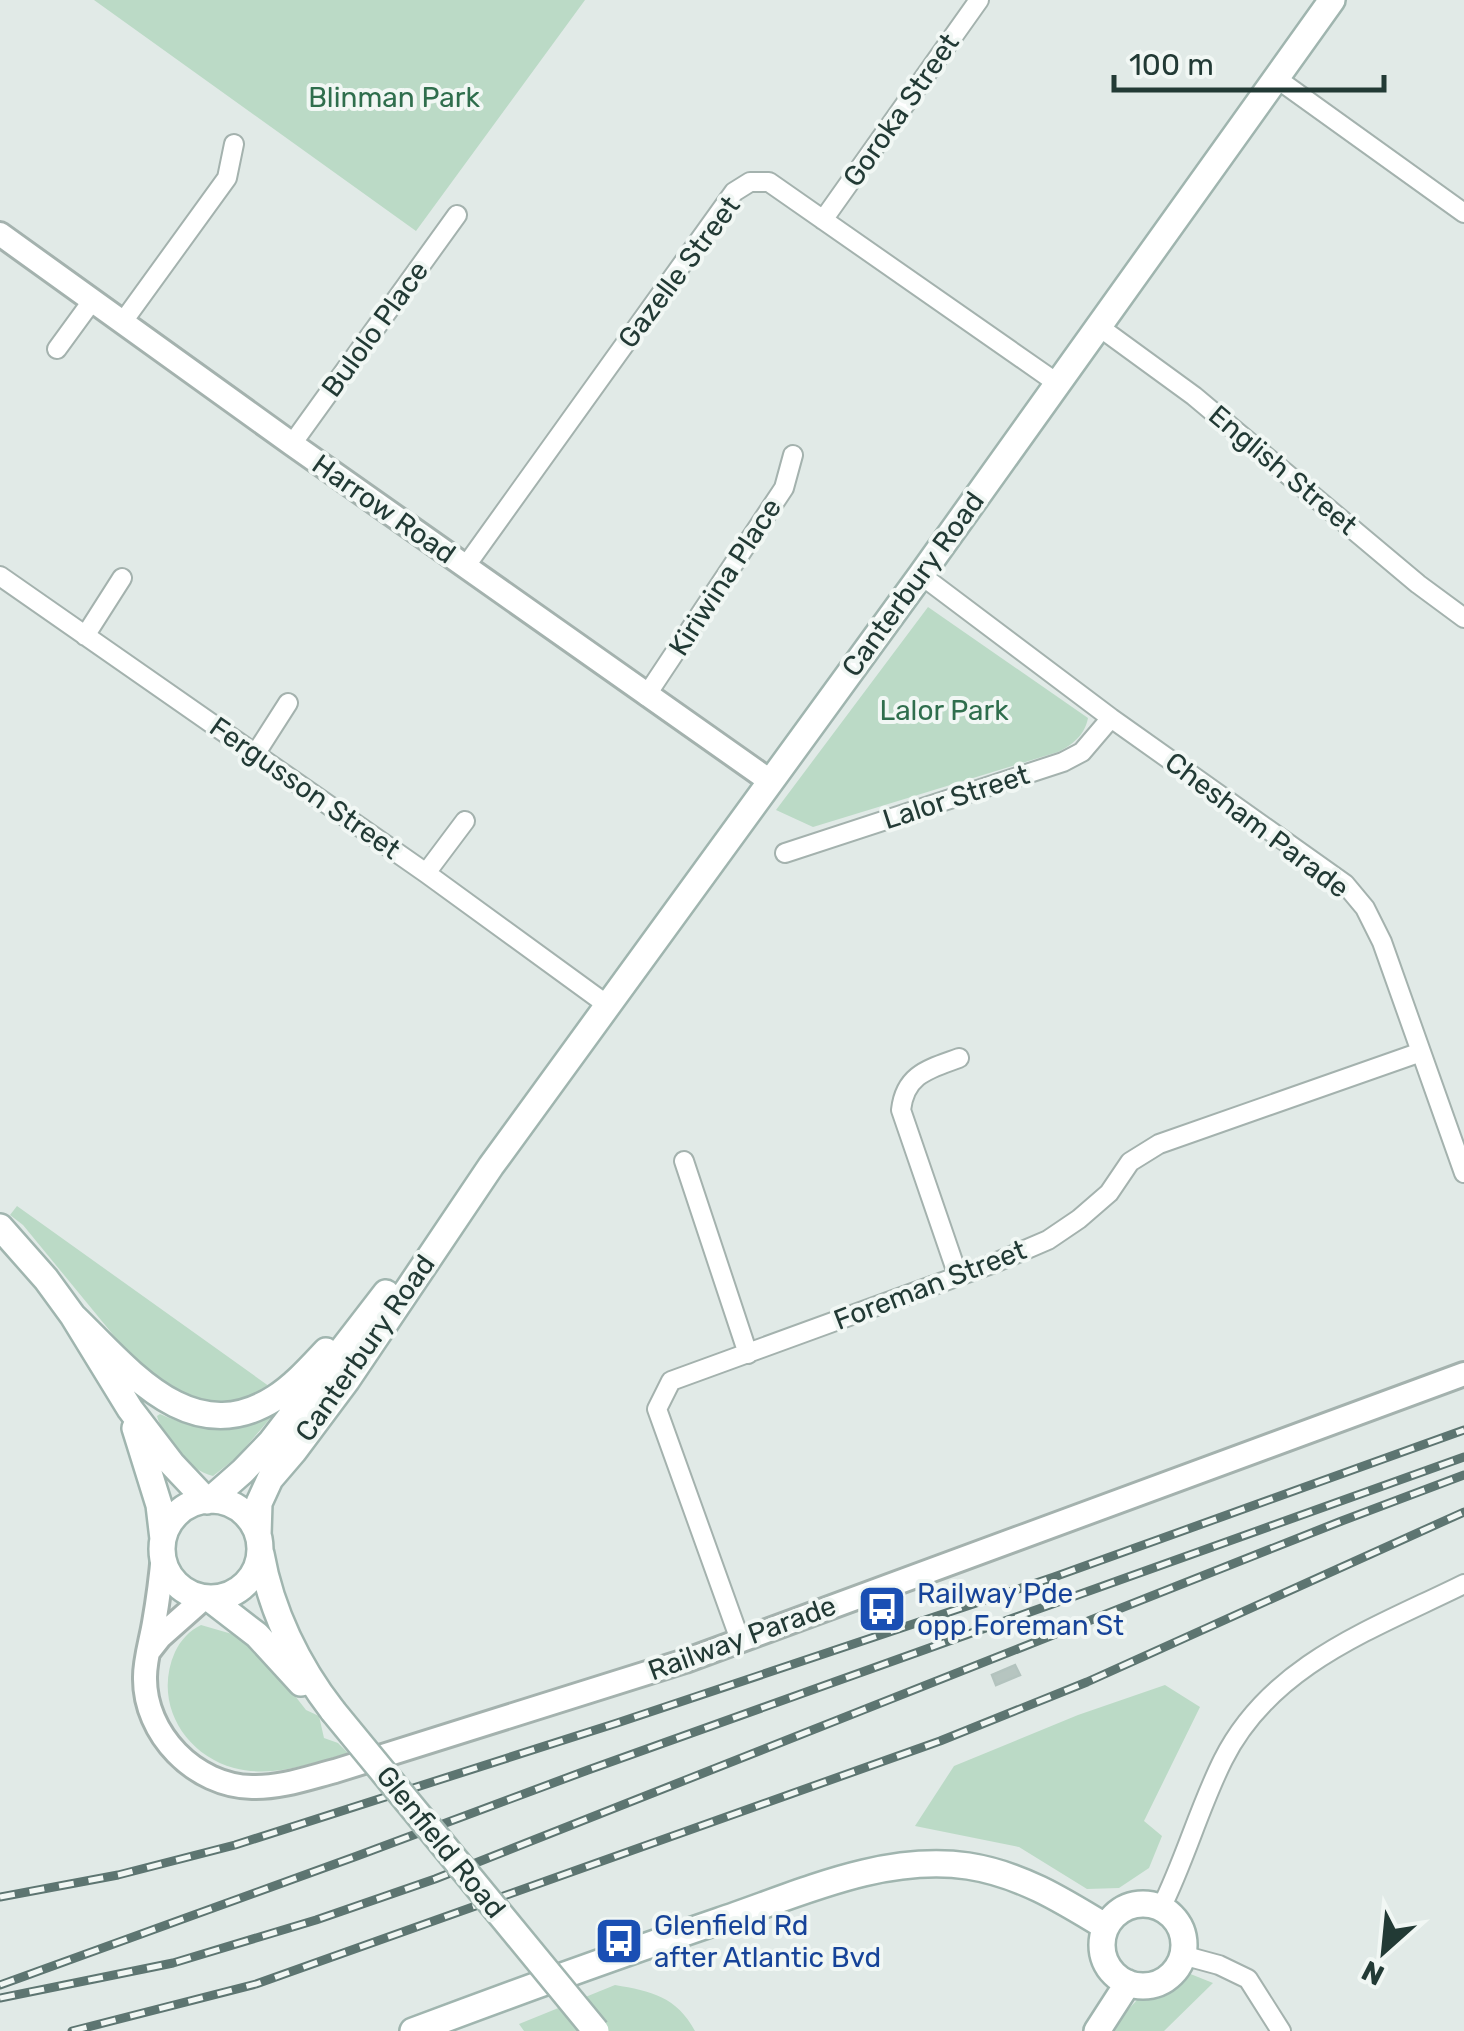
<svg xmlns="http://www.w3.org/2000/svg" width="1464" height="2031" font-family="Rubik,sans-serif">
<rect width="100%" height="100%" fill="#e1eae7"/>
<path fill="#bbdac6" d="M94,0H585L416,231Z
M928,607L1088,718C1085,735 1072,745 1058,752L813,827L776,810Z
M17,1206L273,1389L241,1403L212,1406L156,1387L23,1225L10,1215Z
M160,1414C198,1431 237,1435 274,1414L237,1457L213,1476C187,1469 164,1441 157,1416Z
M201,1625L232,1634L250,1647L285,1683L306,1710L319,1716L324,1738L338,1743L348,1753C310,1764 273,1778 234,1768C183,1754 153,1701 175,1652C180,1641 190,1630 201,1625Z
M1165,1685L1200,1707L1144,1821L1162,1836L1149,1868L1119,1888L1087,1889L1019,1847L915,1826L954,1766L1078,1715Z
M1188,1973L1213,1983L1164,2031H1108L1138,1999L1162,1990Z
M615,1985C651,1991 677,1997 695,2031H524L519,2024Z"/>
<path fill="#b6c5c0" stroke="#b3c3be" stroke-width="2.5" d="M1015,1665L1020,1675L996,1685L992,1675Z"/>
<g fill="none" stroke-linecap="round" stroke-linejoin="round">
<g stroke="#a4b2ae" stroke-width="22">
<path id="minor" d="M1276,78L1464,213
M823,220L979,0
M122,323L227,178L234,144
M1098,326L1194,396L1418,584L1464,618
M57,349L92,301
M292,444L457,215
M465,567L734,192L750,182H769L1057,383
M921,575L1111,718L1345,884L1365,908L1382,942L1464,1173
M0,576L426,873L606,1004
M85,636L122,578
M646,696L784,488L793,455
M256,753L288,703
M785,853L1063,762L1082,752L1111,718
M426,873L465,821
M684,1161L748,1354
M958,1276L901,1110C905,1074 929,1069 959,1058
M740,1640L657,1409L671,1381L992,1264L1048,1240L1079,1219L1109,1193L1130,1162L1159,1144L1421,1052
M1161,1908C1185,1860 1199,1808 1223,1760C1271,1664 1373,1629 1464,1584
M1182,1955L1219,1965L1248,1979L1281,2031"/>
</g>
<g stroke="#a4b2ae" stroke-width="28">
<path id="tertiary" d="M0,234L292,444L770,781
M163,1554C161,1578 158,1600 154,1623C151,1641 145,1659 145,1677C144,1734 195,1786 252,1787C280,1788 308,1778 335,1771L685,1661L1464,1374
M149,1651L160,1637L204,1598"/>
</g>
<g stroke="#a0b5af" stroke-width="30">
<path id="secondary" d="M0,1227L46,1279L73,1316L130,1409L172,1464L207,1501
M73,1316C128,1369 191,1452 275,1398C294,1386 310,1368 326,1351
M135,1428L159,1505L163,1539
M210,1500L243,1471L271,1442L386,1293
M162 1549a49 49 0 1 1 98 0a49 49 0 1 1-98 0Z
M258,1535L259,1503L270,1479L294,1451L347,1380L491,1166L921,575L1332,0
M261,1554C271,1611 298,1666 333,1711
M209,1598L257,1635L301,1683
M1102 1945a41 41 0 1 1 82 0a41 41 0 1 1-82 0Z
M413,2031C514,1993 616,1956 719,1921C799,1894 882,1854 968,1866C1020,1874 1062,1900 1106,1927
M1097,2031L1128,1983"/>
</g>
<use href="#minor" stroke="#fff" stroke-width="18"/>
<use href="#tertiary" stroke="#fff" stroke-width="22"/>
<use href="#secondary" stroke="#fff" stroke-width="25"/>
<g stroke="#5d7571" stroke-width="9">
<path id="rail" d="M0,1897L118,1875L235,1845L617,1723L1054,1577L1464,1430
M0,1985L357,1856L588,1770L1464,1457
M0,1998L173,1963L316,1920L435,1879L1339,1522L1464,1475
M72,2031L256,1984L940,1741L1087,1682L1464,1512"/>
</g>
<use href="#rail" stroke="#f1f7f4" stroke-width="5" stroke-dasharray="15" stroke-linecap="butt"/>
<g stroke="#a0b5af" stroke-width="30" stroke-linecap="butt">
<path id="secondary-bridge" d="M333,1711L596,2031"/>
</g>
<use href="#secondary-bridge" stroke="#fff" stroke-width="25"/>
</g>
<defs>
<g id="bus-square" transform="scale(2.5)"><rect x="-9" y="-9" width="18" height="18" rx="4" fill="#1a4fb4" stroke="#f1f7f4"/><path d="M-5-6H5V4H4V6H2V4H-2V6H-4V4H-5ZM-3.5-4V0h7V-4ZM-3.5 1.2v1.5H-2V1.2ZM2 1.2v1.5H3.5V1.2Z" fill="#fff"/></g>
</defs>
<g fill-rule="evenodd">
<use href="#bus-square" x="882" y="1609"/>
<use href="#bus-square" x="619" y="1941"/>
</g>
<g text-anchor="middle" dominant-baseline="central" stroke-width="8" stroke-linejoin="round" paint-order="stroke">
<g font-size="28" fill="#2f6e4d" stroke="#f1f7f4">
<text x="394" y="97">Blinman Park</text>
<text x="944" y="710">Lalor Park</text>
</g>
<g font-size="28" fill="#223a35" stroke="#f1f7f4">
<text transform="translate(901 110) rotate(-55)">Goroka Street</text>
<text transform="translate(679 272) rotate(-53)">Gazelle Street</text>
<text transform="translate(375 329) rotate(-54)">Bulolo Place</text>
<text transform="translate(1283 470) rotate(40)">English Street</text>
<text transform="translate(384 509) rotate(35)">Harrow Road</text>
<text transform="translate(725 577) rotate(-57)">Kiriwina Place</text>
<text transform="translate(913 584) rotate(-54)">Canterbury Road</text>
<text transform="translate(305 788) rotate(35)">Fergusson Street</text>
<text transform="translate(956 797) rotate(-18)">Lalor Street</text>
<text transform="translate(1257 825) rotate(37)">Chesham Parade</text>
<text transform="translate(930 1285) rotate(-21)">Foreman Street</text>
<text transform="translate(365 1348) rotate(-55)">Canterbury Road</text>
<text transform="translate(742 1638) rotate(-20)">Railway Parade</text>
<text transform="translate(441 1842) rotate(51)">Glenfield Road</text>
</g>
<g font-size="28" fill="#164399" stroke="#f1f7f4" text-anchor="start">
<text x="917" y="1593">Railway Pde<tspan x="917" dy="32">opp Foreman St</tspan></text>
<text x="654" y="1925">Glenfield Rd<tspan x="654" dy="32">after Atlantic Bvd</tspan></text>
</g>
</g>
<g transform="translate(1384 1951) rotate(207)" stroke="#f1f7f4" stroke-width="8" paint-order="stroke">
<path d="M0-8L18 38L0 25L-18 38Z" fill="#223a35"/>
<text y="-15" font-size="28" font-weight="bold" text-anchor="middle" fill="#223a35">N</text>
</g>
<path d="M1114 75v15h270v-15" fill="none" stroke="#223a35" stroke-width="5"/>
<text x="1129" y="75" font-size="30" fill="#223a35" stroke="#f1f7f4" stroke-width="8" paint-order="stroke">100 m</text>
</svg>
